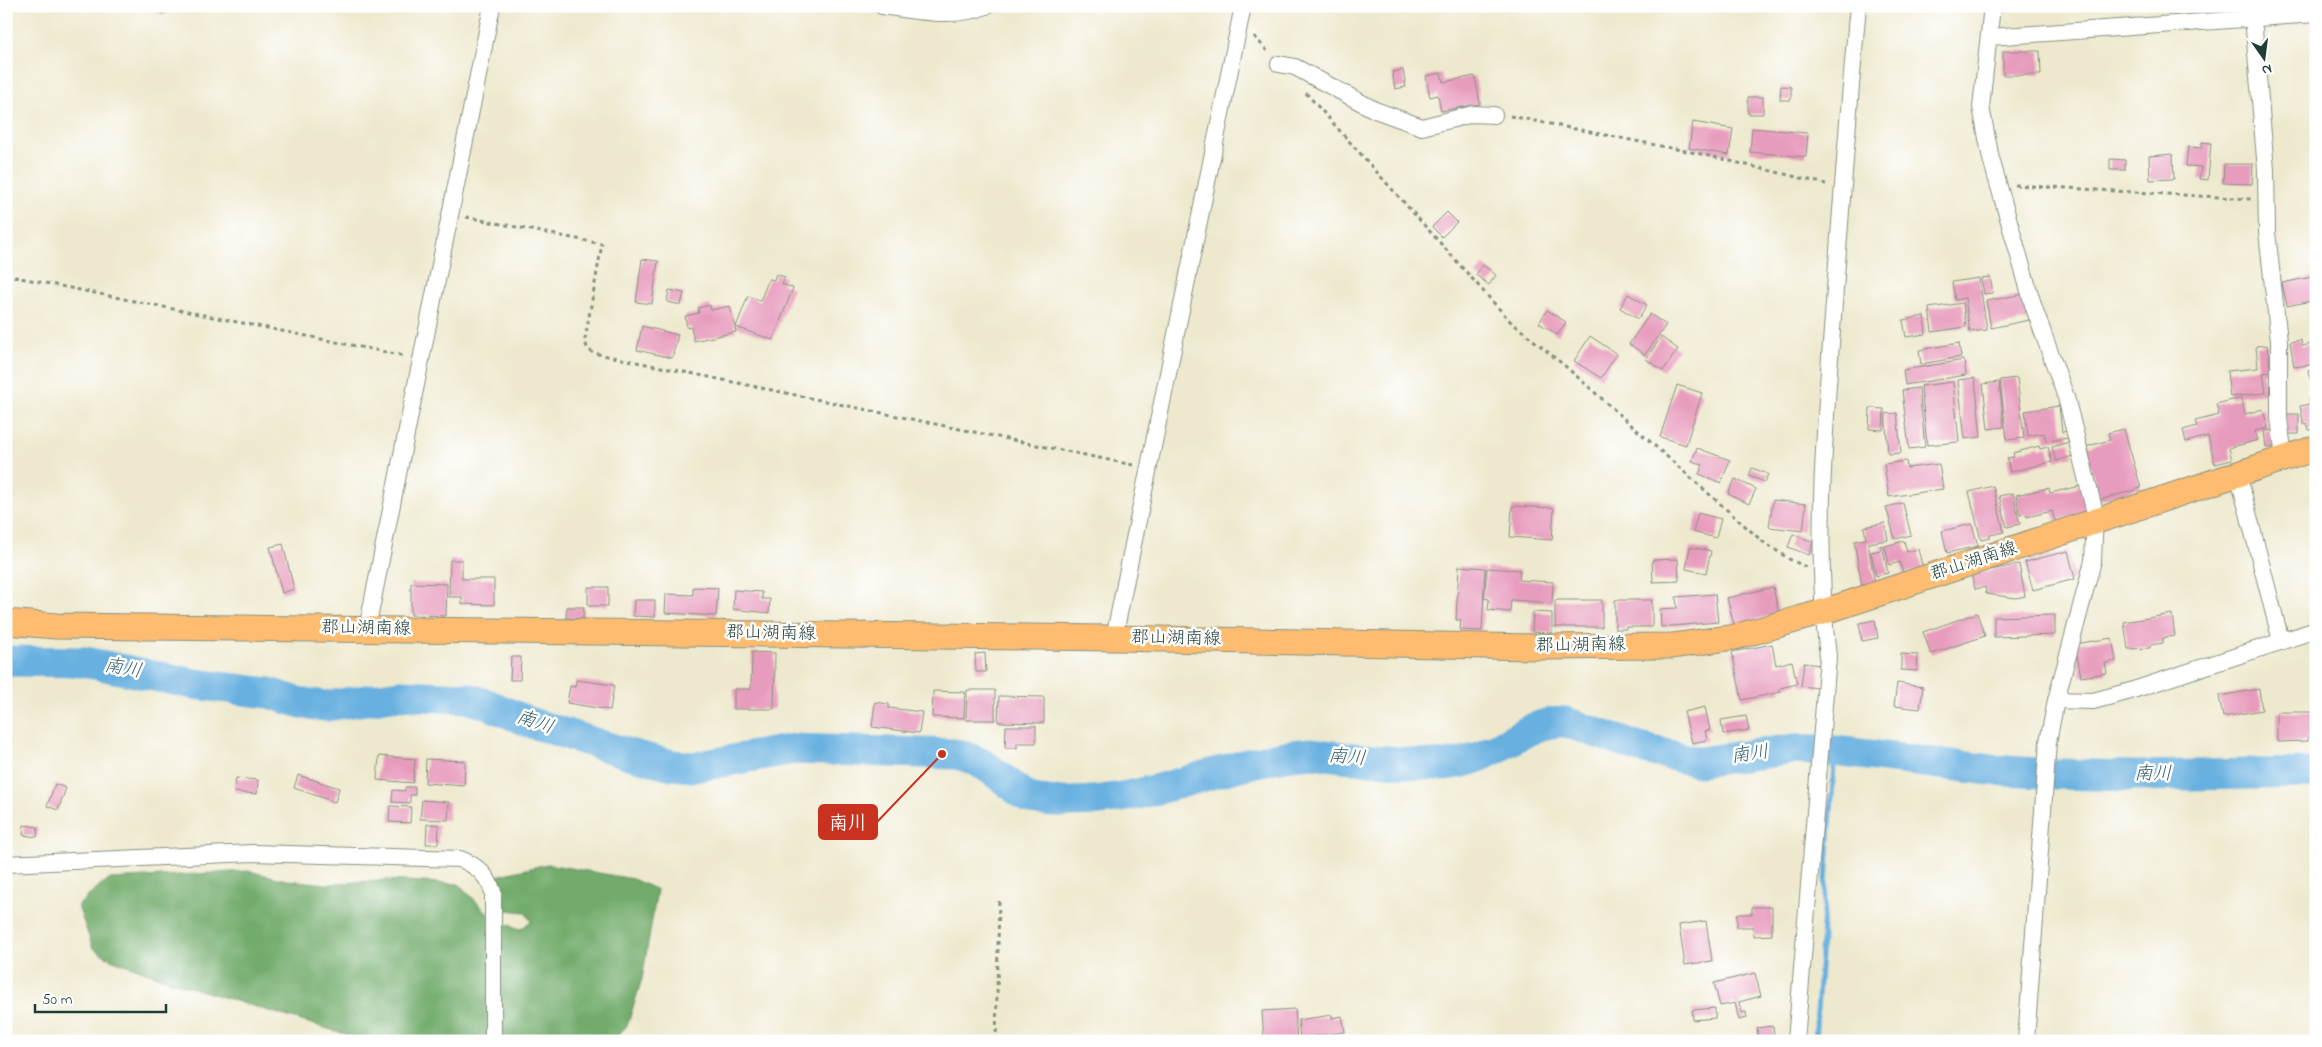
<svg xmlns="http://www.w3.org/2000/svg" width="2322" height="1047" font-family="'Indie Flower','Klee One',sans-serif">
<rect width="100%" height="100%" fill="#fff"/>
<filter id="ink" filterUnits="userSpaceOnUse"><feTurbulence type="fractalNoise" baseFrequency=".02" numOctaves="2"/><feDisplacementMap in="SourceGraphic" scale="10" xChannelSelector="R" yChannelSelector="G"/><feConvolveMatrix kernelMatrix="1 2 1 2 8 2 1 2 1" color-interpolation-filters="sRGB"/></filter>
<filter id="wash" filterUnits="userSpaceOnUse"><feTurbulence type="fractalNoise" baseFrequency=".0096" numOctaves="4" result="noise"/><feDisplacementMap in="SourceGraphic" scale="20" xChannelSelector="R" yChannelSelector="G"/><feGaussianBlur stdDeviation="1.12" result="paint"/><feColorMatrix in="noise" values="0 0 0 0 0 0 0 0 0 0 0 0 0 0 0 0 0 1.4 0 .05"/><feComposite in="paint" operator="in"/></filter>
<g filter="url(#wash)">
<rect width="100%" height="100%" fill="#eee9ce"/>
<path fill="#72ac6c" stroke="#487450" d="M144,6H175L164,14Z
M547,864L633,879L657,890L642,979L627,1026L612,1041H368L170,981L111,959L93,948L78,906L100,885L111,879L248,871L287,880L327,884L386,880L459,884L495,921L521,929L531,921L525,912L498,909L497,876Z"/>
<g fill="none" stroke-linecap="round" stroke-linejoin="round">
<path stroke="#68b0e0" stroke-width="5" d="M1815,1041L1835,751"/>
<path stroke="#68b0e0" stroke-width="31" d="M6,661L85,662L194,684L269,693L301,703L326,706L399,695L467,698L487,704L529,722L629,754L672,765L694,767L793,749L955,754C978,758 993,771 1011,785C1017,790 1024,797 1033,799C1044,803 1059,802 1070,802C1154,802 1229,759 1311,753C1337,757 1362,759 1388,761C1418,764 1441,769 1471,760C1505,750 1528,720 1566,722L1640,748L1699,762L1794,749L1835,751L1991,770L2056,774L2131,776L2316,773"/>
</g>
<g id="blocks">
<path fill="#e89cbd" d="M2003,51H2040L2041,75H2003Z
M1403,70L1406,87L1395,89L1392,72Z
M1441,73L1443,82L1475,76L1480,104L1441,111L1438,95L1430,97L1426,76Z
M1781,86L1791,87V100H1780Z
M1748,97H1763V114H1748Z
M1693,122L1733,129L1729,155L1689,148Z
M1752,128L1808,133L1806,157L1750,152Z
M2202,142L2211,143L2208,180L2199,179L2201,167L2186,166L2188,147L2202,148Z
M2173,154L2174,179L2150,180L2149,156Z
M2110,159L2125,160V170H2110Z
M2224,164H2253L2252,184L2223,183Z
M1447,212L1457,222L1442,237L1432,227Z
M642,259L658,261L652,304L636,302Z
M1483,265L1496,275L1489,285L1476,275Z
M776,274L785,277L782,284L793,288L773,340L736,327L748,296L760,301L769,279L774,280Z
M2316,276V300L2287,306L2282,283Z
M1990,277L1993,293L1984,294L1981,278Z
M1979,278L1987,330L1970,332L1965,298L1955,300L1952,282Z
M669,290L684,293L681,305L667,302Z
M1628,294L1647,305L1638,319L1620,308Z
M2024,294L2029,320L1991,328L1986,301Z
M1963,303L1966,327L1932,332L1929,308Z
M710,305L711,310L730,306L736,332L694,341L691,327L687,328L685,316L699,313L698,308Z
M1547,310L1566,322L1558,335L1539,323Z
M1650,314L1666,325L1645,355L1629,344Z
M1924,316L1926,334L1906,337L1903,320Z
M642,326L678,335L672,358L637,350Z
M1590,336L1617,354L1601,378L1574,361Z
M1661,337L1678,349L1663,371L1646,359Z
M2301,340L2302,346L2316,343V364L2294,367L2290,342Z
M1959,343L1961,357L1921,364L1919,350Z
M2267,345L2271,372L2263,373L2266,393L2230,397L2227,371L2258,368L2256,346Z
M1964,360L1966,375L1905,385L1903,370Z
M2316,369V378L2310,379L2308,371Z
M1975,378L1981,437L1965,439L1958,380Z
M2017,378L2024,438L2007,440L2000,380Z
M1953,382L1959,442L1927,445L1921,386Z
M1999,382L2004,427L1988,429L1983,384Z
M1677,385L1702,393L1686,445L1660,437Z
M1919,388L1925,447L1909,449L1902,390Z
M2316,397V429L2309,430L2307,424L2304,425L2300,406L2310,404L2309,399Z
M2241,398L2245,414L2263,409L2268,428L2255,431L2258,440L2229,448L2232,460L2215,464L2208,436L2186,442L2183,430L2197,426L2195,421L2219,415L2216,404Z
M2059,406L2062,432L2068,431L2069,438L2046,441L2044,433L2028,436L2025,411Z
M1870,408L1884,409L1883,430L1869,429Z
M1897,413L1901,453L1888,454L1885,414Z
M2285,414H2299V434H2286Z
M2124,429L2141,488L2100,500L2085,447L2110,440L2108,433Z
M2272,430L2274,447L2266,448L2264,431Z
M2069,442L2073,456L2056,461L2052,447Z
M2039,446L2040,449L2048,447L2052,462L2010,472L2007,458L2014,457L2013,453Z
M1697,448L1730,460L1721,483L1699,474L1703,465L1692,461Z
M1906,461L1907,468L1939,464L1943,489L1889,497L1884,464Z
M1752,468L1768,474L1765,482L1749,476Z
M1735,479L1756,489L1749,504L1728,494Z
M1993,486L2004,532L1990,535V538L1981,540L1969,492Z
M2081,486L2087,513L2055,521L2052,511L2027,517L2026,514L2020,515L2016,495L2049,488L2050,493Z
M2013,493L2020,524L2007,527L1999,496Z
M1773,500L1806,504L1803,531L1769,527Z
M1903,503L1911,535L1895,539L1886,507Z
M1512,506L1554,508L1552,540L1510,537Z
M1698,513L1721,519L1716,538L1693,532Z
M1885,523L1888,540L1868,543L1875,584L1862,586L1854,541L1866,539L1864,527Z
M1972,524L1978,546L1947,553L1942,531Z
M1793,534L1813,542L1809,555L1788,547Z
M1904,541L1907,552L1918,549L1923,569L1903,574L1900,562L1889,565L1885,546Z
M283,544L294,589L282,593L270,547Z
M1882,545L1888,573L1876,576L1871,552L1881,550L1880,546Z
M1690,547L1711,551L1706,573L1686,569Z
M2068,551L2075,579L2033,590L2025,562Z
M1678,559L1679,581L1653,582L1652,560Z
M450,560H462V579H494V605L462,604V597H449Z
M2019,564L2025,596L2016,598L1986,594L1985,587L1975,589L1971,574Z
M1459,566L1485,568L1482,631L1460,630L1461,620H1456Z
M1487,568L1520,570L1519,580L1553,582L1552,603L1511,600L1510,612L1488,610L1489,599L1484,598Z
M411,583L447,584L446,616L411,615Z
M588,587H608V606H588Z
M693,587L718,588L716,616L665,613L666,594L693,595Z
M1773,587L1779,614L1734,625L1727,598Z
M734,590L762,592V599H770L769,613L733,609Z
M1715,594L1718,622L1661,627L1660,609L1677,608L1676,597Z
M634,600H655V617L633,616Z
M1555,600H1602V627H1555Z
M1615,600H1652V627H1626V629H1615Z
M567,607H584L583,619L566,618Z
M1533,612L1552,613V633L1532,632Z
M1977,613L1985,636L1931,654L1923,632Z
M2172,614L2175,636L2163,638V643L2150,645V648L2128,649L2124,622Z
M2053,615H2055V635L1994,637V617Z
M1875,620L1878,638L1862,641L1859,623Z
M2112,638L2116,661L2105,663L2107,673L2081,677L2075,644Z
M1772,644L1776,665L1792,661L1797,684L1780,688L1781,692L1742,700L1732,652Z
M752,652L775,653L774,709H734V689H751Z
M985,653L986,672H976L975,654Z
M1901,654L1918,655L1917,671L1901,670Z
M511,657H521L520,680H510Z
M1804,663L1820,665L1818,688L1801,686Z
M576,680L614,685L610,710L567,703L570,686L575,687Z
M1897,683L1923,687L1920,709L1894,706Z
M2259,689L2262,710L2223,717L2219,696Z
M967,690H995V720H966Z
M933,691L965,692L964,718L932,717Z
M999,696L1044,697V723L998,722Z
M875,702L889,704V708L922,712L919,733L872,727Z
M1705,707L1710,730L1705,731L1707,740L1692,743L1684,712Z
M2277,712H2316V736L2308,737V741L2277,742Z
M1746,716L1749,730L1723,734L1721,720Z
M1006,726H1036V743H1017V748H1005Z
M379,756L415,759L413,783L377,780Z
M426,759L465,761L464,786L425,783Z
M298,775L339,788L335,802L294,788Z
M236,778L258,780L257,794L234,792Z
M55,784L66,788L58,810L47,806Z
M405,787H415V795H410V803L392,802L393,790L405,791Z
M422,800L449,802L448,820L420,819Z
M390,806L411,807L410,823L389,822Z
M427,824L439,825L438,844H426Z
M24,825L38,827L37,837L23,835Z
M1752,907H1772V935L1754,936L1753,927H1737V914H1752Z
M1706,921L1712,961L1685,965L1679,925Z
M1755,973L1761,996L1739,1002L1742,1013L1746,1012L1747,1018L1739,1020L1735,1003L1720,1006L1714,983Z
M1715,1008V1018L1693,1020L1692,1010Z
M1295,1009L1297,1041H1264L1262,1011Z
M1332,1015V1018L1342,1016L1345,1032L1300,1038L1298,1020Z
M1773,1026L1775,1041H1759L1757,1028Z"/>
</g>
</g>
<g filter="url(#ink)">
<use href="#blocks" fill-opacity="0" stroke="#869381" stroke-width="1"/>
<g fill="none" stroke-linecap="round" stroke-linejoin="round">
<g stroke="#869381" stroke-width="18">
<path id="street" d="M882,6C915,11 955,19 986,6
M1992,6L1981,107L1991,159L2034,308L2066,397L2095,513L2093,561L2056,700L2048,742L2026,1041
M2252,6L2266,170L2267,232L2279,341V418L2284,458
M1989,37L2316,14
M1279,64L1295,67L1375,110L1422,127L1473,114L1494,115
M2238,474L2281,641
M367,629L492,6
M1114,638L1243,6
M2056,700L2093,701L2127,692L2316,630
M6,864L253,853L460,859C476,865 488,876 493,892V1041
M1796,1041L1828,657C1815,548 1824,438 1832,330C1840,222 1848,114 1858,6"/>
</g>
<g stroke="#869381" stroke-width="27">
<path id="primary" d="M6,622L56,626L1114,638L1537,647L1672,646L1735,637L1823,612L2316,448"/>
</g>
<path stroke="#869381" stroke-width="3" stroke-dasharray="4 4" stroke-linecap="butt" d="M1254,36L1268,52
M1306,93L1510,321L1565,366L1762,541L1789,559L1806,567
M1510,116L1701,154L1826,184
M2015,185L2251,199
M466,217L602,244L585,339L587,348L593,353L1133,465
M6,275L405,356
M996,1041L999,898"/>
<use href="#street" stroke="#fff" stroke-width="16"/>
<use href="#primary" stroke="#febc70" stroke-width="25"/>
</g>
</g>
<g text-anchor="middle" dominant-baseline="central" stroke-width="5" stroke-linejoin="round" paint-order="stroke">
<g font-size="18" fill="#1f3d34" stroke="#fff">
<text transform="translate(1974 562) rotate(-18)">郡山湖南線</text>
<text transform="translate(366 629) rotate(1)">郡山湖南線</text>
<text transform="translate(771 634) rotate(1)">郡山湖南線</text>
<text transform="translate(1176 639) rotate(1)">郡山湖南線</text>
<text transform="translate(1581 646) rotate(-1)">郡山湖南線</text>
</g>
<g font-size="19" font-style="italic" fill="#356068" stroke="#fff">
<text transform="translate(123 669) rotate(10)">南川</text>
<text transform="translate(535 723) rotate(19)">南川</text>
<text transform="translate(1750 755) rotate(-8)">南川</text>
<text transform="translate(1347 758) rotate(5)">南川</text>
<text x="2153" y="774">南川</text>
</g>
</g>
<path fill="none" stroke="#c8321e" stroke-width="2" d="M942 754L877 822"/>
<circle fill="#c8321e" stroke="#fff" stroke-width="2" cx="942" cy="754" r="5"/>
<rect fill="#c8321e" stroke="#c8321e" stroke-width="2" x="819" y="805" width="58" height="34" rx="5"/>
<g font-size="19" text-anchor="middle" font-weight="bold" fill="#fff">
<text x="848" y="829">南川</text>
</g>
<rect width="2322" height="1047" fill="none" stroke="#fff" stroke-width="25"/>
<g transform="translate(2264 58) rotate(166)" stroke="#ffffff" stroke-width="4" paint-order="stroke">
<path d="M0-4L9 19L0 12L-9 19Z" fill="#1f3d34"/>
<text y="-8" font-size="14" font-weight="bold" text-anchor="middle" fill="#1f3d34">N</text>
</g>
<path d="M35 1004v8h131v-8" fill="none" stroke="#1f3d34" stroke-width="2.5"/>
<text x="42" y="1004" font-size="15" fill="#1f3d34" stroke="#ffffff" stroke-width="4" paint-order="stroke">50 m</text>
</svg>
